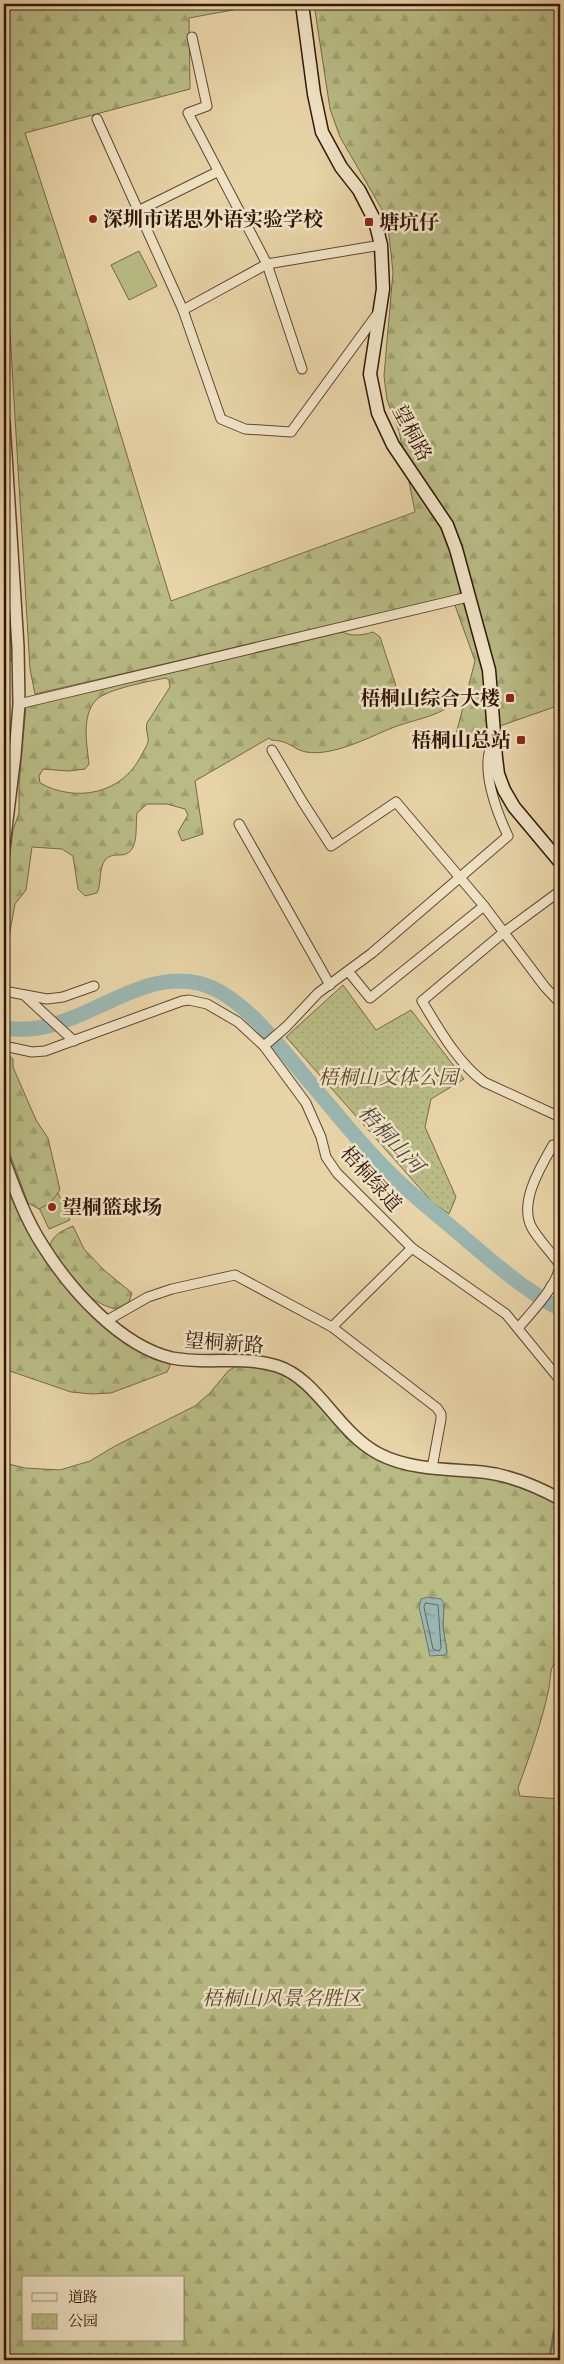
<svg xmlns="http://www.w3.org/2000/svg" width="564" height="2364" font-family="Alegreya,'Noto Serif SC',serif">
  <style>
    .green { fill: #b8bb84; stroke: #766846 }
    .forest { fill: url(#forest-firs); stroke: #766846; fill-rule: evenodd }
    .park { fill: url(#park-dots); stroke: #766846 }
    .water { fill: url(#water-ripples); stroke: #71766d }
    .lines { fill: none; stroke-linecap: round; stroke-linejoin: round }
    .shore { stroke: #67665c; stroke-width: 1 }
    .stream { stroke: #71766d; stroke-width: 2.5 }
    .river { stroke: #9ab6b1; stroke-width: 15 }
    .minor-casing { stroke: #61452f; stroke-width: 11 }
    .tertiary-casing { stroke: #61452f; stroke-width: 14 }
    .secondary-casing { stroke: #341607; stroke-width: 15 }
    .minor { stroke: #efe2c5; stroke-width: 9 }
    .tertiary { stroke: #efe2c5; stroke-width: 11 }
    .secondary { stroke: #efe2c5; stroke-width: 12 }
    .poi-dot { fill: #8f2418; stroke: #efe2c5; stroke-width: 2 }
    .labels { text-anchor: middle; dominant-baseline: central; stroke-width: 5; stroke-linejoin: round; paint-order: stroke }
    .poi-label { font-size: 20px; font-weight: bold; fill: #341607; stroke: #efe2c5; text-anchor: start }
    .street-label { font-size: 20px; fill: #341607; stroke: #efe2c5 }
    .park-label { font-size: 20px; font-style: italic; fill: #5c482c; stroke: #efe2c5 }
    .water-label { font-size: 21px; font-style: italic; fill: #53463a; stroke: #efe2c5 }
  </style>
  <defs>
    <pattern id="forest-firs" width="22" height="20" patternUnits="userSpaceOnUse" patternTransform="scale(1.25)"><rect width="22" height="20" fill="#b8bb84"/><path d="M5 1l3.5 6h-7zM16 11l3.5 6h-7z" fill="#9fa070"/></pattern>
    <pattern id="park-dots" width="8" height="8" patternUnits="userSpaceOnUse" patternTransform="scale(1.25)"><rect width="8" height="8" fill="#b8bb84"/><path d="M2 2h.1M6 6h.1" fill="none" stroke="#9fa070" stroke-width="1.8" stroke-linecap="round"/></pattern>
    <pattern id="water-ripples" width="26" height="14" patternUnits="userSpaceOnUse" patternTransform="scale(1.25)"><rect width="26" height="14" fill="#9ab6b1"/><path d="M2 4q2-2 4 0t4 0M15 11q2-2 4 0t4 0" fill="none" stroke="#7e938e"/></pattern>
  </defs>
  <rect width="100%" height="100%" fill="#e7d3a6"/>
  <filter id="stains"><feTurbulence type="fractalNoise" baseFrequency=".004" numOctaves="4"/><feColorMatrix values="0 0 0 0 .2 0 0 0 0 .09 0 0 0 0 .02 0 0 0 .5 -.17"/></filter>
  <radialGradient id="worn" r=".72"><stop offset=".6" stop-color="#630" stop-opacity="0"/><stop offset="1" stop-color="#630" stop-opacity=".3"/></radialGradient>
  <!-- green -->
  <g class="green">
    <polygon points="139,251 157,286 129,300 111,265"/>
    <polygon points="55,1186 70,1220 49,1229 33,1195"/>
  </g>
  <!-- forest -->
  <g class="forest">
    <polygon points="4,4 237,4 238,9 189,18 190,89 25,133 94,346 171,601 415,512 399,431 387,400 384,376 393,272 389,235 384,213 340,137 330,109 314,4 560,4 560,705 454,742 475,661 452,597 35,694 30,669 9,316 4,279"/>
    <polygon points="4,537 12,661 4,660"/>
    <path d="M337 629C348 637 361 636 373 632L380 637 399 695 422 690 428 698 435 699 454 690 459 692V698C445 715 417 719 397 726 373 735 334 757 306 752 292 749 291 741 271 740L269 738 195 781 203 834 182 841 178 832 188 815 185 809 167 804H147L137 813C135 828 140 855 120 855 115 855 110 855 106 859 98 868 102 883 97 893L85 896 78 889 73 856 62 849 32 847 26 890 15 904 4 964V906L13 830 19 813V785L26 705ZM166 678 169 680 170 687 147 723C145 730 149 736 148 742 147 746 143 752 141 756 122 794 76 803 40 783L39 776 43 769 69 771 85 769 89 764C87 745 81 716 96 700 107 689 150 681 166 678Z"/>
    <polygon points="4,1050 13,1059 13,1067 36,1120 48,1138 60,1190 50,1203 39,1209 28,1203 4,1138"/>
    <polygon points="4,1172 49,1264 108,1327 168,1361 170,1366 167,1372 111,1393 92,1394 71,1392 4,1369"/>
    <path d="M73 1226 84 1249 104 1270 132 1293 129 1302 116 1309C88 1304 61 1270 50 1245 54 1234 62 1231 73 1226Z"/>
    <path d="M243 1362 266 1363 302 1380 346 1438 365 1451 503 1478 560 1503V1657C549 1665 551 1676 549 1688 542 1722 530 1755 518 1788L520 1796 560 1799V2360H4V1463L25 1468 60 1470 90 1461 115 1446 195 1406 210 1393 228 1371ZM419 1603H444L443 1627 447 1652 445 1655H430ZM24 2278H184V2340H24Z"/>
  </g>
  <!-- park -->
  <polygon class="park" points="343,985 376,1030 411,1010 464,1079 431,1099 425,1127 456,1197 449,1214 432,1202 286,1037"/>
  <!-- water -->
  <polygon class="water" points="429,1597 441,1599 444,1603 443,1627 447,1652 445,1655 430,1656 419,1607 421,1599"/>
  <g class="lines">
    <!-- shore -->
    <polygon class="shore" points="426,1603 438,1605 441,1648 439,1651 433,1649 424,1607"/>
    <!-- stream -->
    <polyline class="stream" points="549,2360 560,2300"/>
    <!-- river -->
    <path class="river" d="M4 1028C76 1040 131 968 198 983 240 992 281 1048 307 1079 335 1111 361 1146 392 1175 412 1195 434 1212 455 1230 488 1258 521 1288 560 1309"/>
    <defs>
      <g id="minor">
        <polyline points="192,37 207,106 188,113 267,264 302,369"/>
        <polyline points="97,119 183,310 221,419 245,429 291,432 378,313"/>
        <polyline points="138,211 217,172"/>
        <polyline points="183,310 267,264 381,245"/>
        <polyline points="19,704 468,597"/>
        <polyline points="272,750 302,801 331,846 396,802 484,906 545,987 560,1003"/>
        <polyline points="239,824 330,985"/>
        <path d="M560 891 503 933 422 1001C439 1029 457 1062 484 1082L560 1117"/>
        <polyline points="348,971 370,998 484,906"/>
        <polyline points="4,991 47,999 63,997 94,986"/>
        <polyline points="24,995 74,1041"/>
        <polyline points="4,1046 32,1052 45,1051 182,1001 189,1000 207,1004 238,1022 264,1046 306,1103 321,1137 326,1157 337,1173 412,1248 506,1314 560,1380"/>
        <path d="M264 1046 287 1026 318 993 372 953 508 836C497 813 478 764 494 741"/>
        <polyline points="551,1286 560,1290"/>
        <polyline points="106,1321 148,1297 172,1289 235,1275 332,1327 437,1408 441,1414 441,1419 432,1468"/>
        <polyline points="332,1327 412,1248"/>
        <path d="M518 1328C531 1313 558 1285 560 1265 552 1253 538 1239 532 1228 518 1203 541 1166 553 1145L560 1144"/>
      </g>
      <g id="tertiary">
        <polyline points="4,423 18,647 19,704 15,755 4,845"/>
        <path d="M4 1160C15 1190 26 1220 43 1246 70 1289 120 1346 172 1358 207 1365 242 1355 277 1366 318 1379 338 1433 379 1454 410 1470 448 1469 482 1472 511 1475 536 1486 560 1499"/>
      </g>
      <polyline id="secondary" points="302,4 314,94 322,132 341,167 359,190 375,221 381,245 383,289 370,374 378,413 393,445 447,525 456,549 489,670 496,758 498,774 504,790 514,807 560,862"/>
    </defs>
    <!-- minor casing -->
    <use href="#minor" class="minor-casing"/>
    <!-- tertiary casing -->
    <use href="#tertiary" class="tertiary-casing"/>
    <!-- secondary casing -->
    <use href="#secondary" class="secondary-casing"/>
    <!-- minor -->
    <use href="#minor" class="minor"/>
    <!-- tertiary -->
    <use href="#tertiary" class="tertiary"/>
    <!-- secondary -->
    <use href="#secondary" class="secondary"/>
  </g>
  <!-- markers -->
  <g class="poi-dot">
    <circle cx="93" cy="219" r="5"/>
    <rect x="364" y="217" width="10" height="10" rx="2.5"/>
    <rect x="505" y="693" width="10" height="10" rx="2.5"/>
    <rect x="516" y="735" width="10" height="10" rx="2.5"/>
    <circle cx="52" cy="1207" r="5"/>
  </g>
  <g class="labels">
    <!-- poi labels -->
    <g class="poi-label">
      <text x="103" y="219">深圳市诺思外语实验学校</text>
      <text x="379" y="222">塘坑仔</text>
      <text x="500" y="698" text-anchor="end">梧桐山综合大楼</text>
      <text x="511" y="740" text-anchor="end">梧桐山总站</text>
      <text x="62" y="1207">望桐篮球场</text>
    </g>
    <!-- street labels -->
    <g class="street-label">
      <text transform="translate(412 433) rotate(62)">望桐路</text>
      <text transform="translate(371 1179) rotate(48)">梧桐绿道</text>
      <text transform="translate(224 1343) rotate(4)">望桐新路</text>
    </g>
    <!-- park labels -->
    <g class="park-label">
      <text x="388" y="1077">梧桐山文体公园</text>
      <text x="282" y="1998">梧桐山风景名胜区</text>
    </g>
    <!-- water labels -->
    <g class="water-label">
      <text transform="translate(391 1139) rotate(47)">梧桐山河</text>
    </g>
  </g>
  <!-- margin -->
  <rect width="564" height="2364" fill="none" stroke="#e7d3a6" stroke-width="20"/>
  <rect x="5" y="5" width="554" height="2354" fill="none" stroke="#341607" stroke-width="2.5"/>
  <rect x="10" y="10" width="544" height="2344" fill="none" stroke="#341607"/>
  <!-- legend -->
  <rect x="22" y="2276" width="162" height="65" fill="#efe2c5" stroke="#a49079"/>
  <rect x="32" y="2293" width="25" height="8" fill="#efe2c5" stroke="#a49079"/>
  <text x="68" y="2302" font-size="15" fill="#341607">道路</text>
  <rect x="32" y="2314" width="25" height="15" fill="url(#park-dots)" stroke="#a49079"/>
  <text x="68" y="2326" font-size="15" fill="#341607">公园</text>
  <rect width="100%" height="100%" filter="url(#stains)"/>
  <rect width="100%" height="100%" fill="url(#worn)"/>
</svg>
